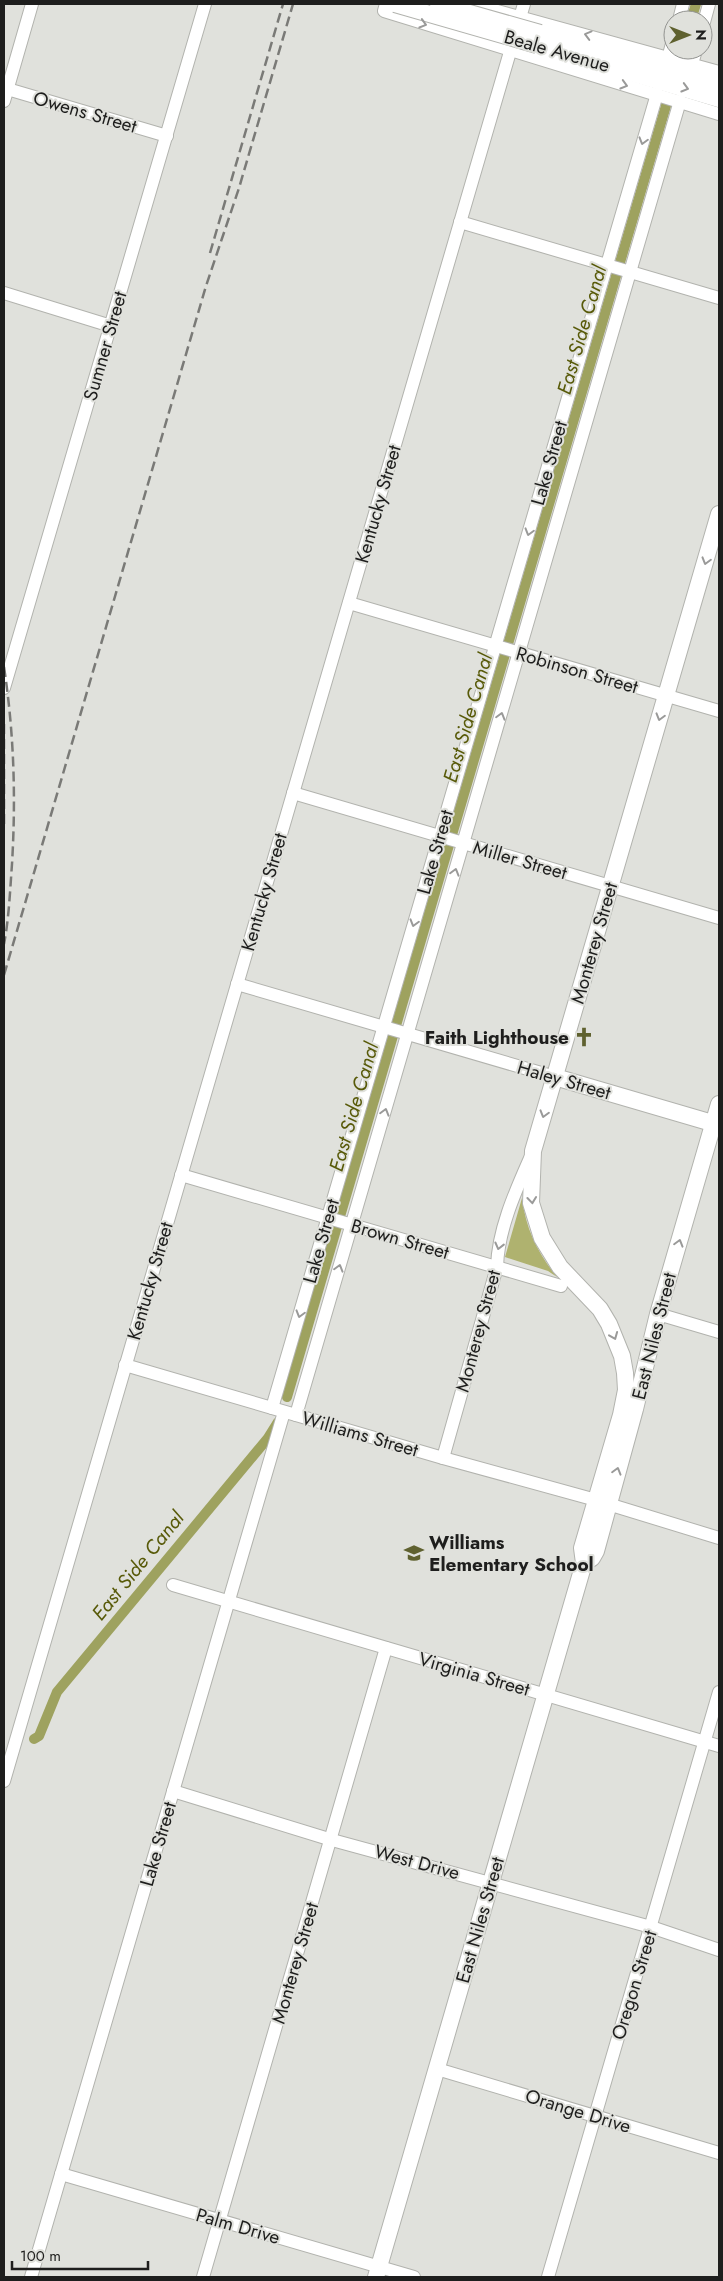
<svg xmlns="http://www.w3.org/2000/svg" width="723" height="2281" font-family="Jost,sans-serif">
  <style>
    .forest { fill: #afb26f }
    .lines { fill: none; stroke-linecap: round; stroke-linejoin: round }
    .canal { stroke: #9ea25f; stroke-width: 10 }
    .minor-casing { stroke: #b2b3ae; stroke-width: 14 }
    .major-casing { stroke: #b2b3ae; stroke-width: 18 }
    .minor { stroke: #fff; stroke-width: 12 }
    .major { stroke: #fff; stroke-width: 16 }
    .rail { stroke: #7a7a77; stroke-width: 2.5; stroke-dasharray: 10 5; stroke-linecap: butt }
    .major-bridge-casing { stroke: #b2b3ae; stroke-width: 18; stroke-linecap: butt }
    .major-bridge { stroke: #fff; stroke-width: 16 }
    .oneway { stroke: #9a9a99 }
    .labels { text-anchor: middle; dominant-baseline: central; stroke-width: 4; stroke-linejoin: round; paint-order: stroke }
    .street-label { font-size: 19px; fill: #1e1e1d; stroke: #e0e1dc }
    .poi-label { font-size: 19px; font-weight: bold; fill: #1e1e1d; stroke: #e0e1dc; text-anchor: end }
    .water-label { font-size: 20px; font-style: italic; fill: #585a09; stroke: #e0e1dc }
  </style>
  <rect width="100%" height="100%" fill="#e0e1dc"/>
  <!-- forest -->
  <path class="forest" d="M522 1198C526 1230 538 1253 557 1277L548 1271 505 1257Z"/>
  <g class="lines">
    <!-- canal -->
    <g class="canal">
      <polyline points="691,20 696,4"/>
      <polyline points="677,68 682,50"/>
      <polyline points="287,1397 670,92"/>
      <polyline points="34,1739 39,1736 57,1692 268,1438 278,1422"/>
    </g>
    <defs>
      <g id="minor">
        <polyline points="386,4 384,11 719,114"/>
        <polyline points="472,4 719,72"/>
        <polyline points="679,20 683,4"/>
        <polyline points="703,26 709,4"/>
        <polyline points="668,58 673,40"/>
        <polyline points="692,64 696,50"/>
        <polyline points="4,88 167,136"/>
        <polyline points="4,101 32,4"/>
        <polyline points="460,222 719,298"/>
        <polyline points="4,293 111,326"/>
        <polyline points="349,603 719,711"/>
        <polyline points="4,688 205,4"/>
        <polyline points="293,793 719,918"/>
        <polyline points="237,984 555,1077"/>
        <polyline points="181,1175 561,1286"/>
        <polyline points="658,1314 719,1332"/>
        <polyline points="125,1365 443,1458 596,1500"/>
        <polyline points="272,1408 657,94"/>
        <polyline points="296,1415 680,101"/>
        <path d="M443 1458 497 1267C498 1229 516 1190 531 1156"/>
        <polyline points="608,1504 719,1538"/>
        <polyline points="173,1585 719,1746"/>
        <polyline points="4,1781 524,4"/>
        <polyline points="173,1791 332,1840 651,1927 719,1950"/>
        <polyline points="437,2069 719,2153"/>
        <polyline points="61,2174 414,2277"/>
        <polyline points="31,2277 284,1412"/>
        <polyline points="203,2277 386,1648"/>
        <polyline points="548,2277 719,1692"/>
      </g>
      <g id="major">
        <polyline points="540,33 719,85"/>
        <polyline points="537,45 719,99"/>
        <polyline points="555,1077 719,1125"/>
        <polyline points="584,1563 592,1558 596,1551 635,1409 658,1314 719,1104"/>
        <polyline points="376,2277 584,1563 582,1548 621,1415 626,1390 625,1373 622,1356 609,1324 600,1309 560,1267 542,1238 531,1203 533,1151 719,514"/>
      </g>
    </defs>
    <!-- minor casing -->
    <use href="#minor" class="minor-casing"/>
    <!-- major casing -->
    <use href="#major" class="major-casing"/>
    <!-- minor -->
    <use href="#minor" class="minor"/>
    <!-- major -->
    <use href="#major" class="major"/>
    <!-- rail -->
    <g class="rail">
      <polyline points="210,253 283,4"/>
      <path d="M4 667C14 733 16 797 12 864 10 891 9 918 4 944"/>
      <polyline points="4,724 4,824"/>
      <polyline points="4,975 206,286 239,188 293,4"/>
    </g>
    <defs>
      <g id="major-bridge">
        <polyline points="395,4 537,45"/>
        <polyline points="438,4 540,33"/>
      </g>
    </defs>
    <!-- major-bridge casing -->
    <use href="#major-bridge" class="major-bridge-casing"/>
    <!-- major-bridge -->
    <use href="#major-bridge" class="major-bridge"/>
  </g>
  <!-- one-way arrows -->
  <defs><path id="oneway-chevron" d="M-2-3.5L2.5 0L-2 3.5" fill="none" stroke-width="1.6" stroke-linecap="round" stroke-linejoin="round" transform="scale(1.25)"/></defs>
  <g class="oneway">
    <use href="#oneway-chevron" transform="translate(423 24) rotate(17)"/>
    <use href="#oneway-chevron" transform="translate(588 35) rotate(-165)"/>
    <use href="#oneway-chevron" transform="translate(624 85) rotate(16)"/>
    <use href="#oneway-chevron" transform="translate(685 88) rotate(16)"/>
    <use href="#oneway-chevron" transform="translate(643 141) rotate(106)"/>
    <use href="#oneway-chevron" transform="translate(529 532) rotate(106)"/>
    <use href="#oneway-chevron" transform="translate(706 561) rotate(106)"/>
    <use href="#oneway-chevron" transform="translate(501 716) rotate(-74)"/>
    <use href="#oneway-chevron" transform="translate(660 717) rotate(106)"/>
    <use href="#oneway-chevron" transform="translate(455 872) rotate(-74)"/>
    <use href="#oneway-chevron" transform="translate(414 923) rotate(106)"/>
    <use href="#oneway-chevron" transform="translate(385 1112) rotate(-74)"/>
    <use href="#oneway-chevron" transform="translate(544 1114) rotate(106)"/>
    <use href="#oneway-chevron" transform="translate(532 1200) rotate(84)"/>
    <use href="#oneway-chevron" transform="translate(679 1243) rotate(-74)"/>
    <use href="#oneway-chevron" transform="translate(499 1246) rotate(104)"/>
    <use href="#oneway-chevron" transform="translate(339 1268) rotate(-74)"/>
    <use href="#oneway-chevron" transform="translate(300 1314) rotate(106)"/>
    <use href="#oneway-chevron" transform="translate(614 1336) rotate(68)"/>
    <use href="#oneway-chevron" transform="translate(617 1471) rotate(-74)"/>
  </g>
  <!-- icons -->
  <defs>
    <symbol id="church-bare" viewBox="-9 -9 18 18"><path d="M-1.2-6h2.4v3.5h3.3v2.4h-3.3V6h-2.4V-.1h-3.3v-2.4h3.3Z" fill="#5f612f" stroke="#e0e1dc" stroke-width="2.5" paint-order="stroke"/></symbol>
    <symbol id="school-bare" viewBox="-9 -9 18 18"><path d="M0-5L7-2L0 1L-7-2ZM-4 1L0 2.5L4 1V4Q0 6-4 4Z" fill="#5f612f" stroke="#e0e1dc" stroke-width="2.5" paint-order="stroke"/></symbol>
  </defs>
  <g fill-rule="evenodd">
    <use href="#church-bare" x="570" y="1023" width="28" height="28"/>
    <use href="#school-bare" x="400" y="1539" width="28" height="28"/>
  </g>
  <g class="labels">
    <!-- street labels -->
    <g class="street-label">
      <text transform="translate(557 51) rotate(16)">Beale Avenue</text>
      <text transform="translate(85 112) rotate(16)">Owens Street</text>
      <text transform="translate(105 346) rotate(-74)">Sumner Street</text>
      <text transform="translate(549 463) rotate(-74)">Lake Street</text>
      <text transform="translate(378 504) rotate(-74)">Kentucky Street</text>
      <text transform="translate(577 670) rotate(16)">Robinson Street</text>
      <text transform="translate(435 852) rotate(-74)">Lake Street</text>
      <text transform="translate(520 860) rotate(16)">Miller Street</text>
      <text transform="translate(264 892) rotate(-74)">Kentucky Street</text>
      <text transform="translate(594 943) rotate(-74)">Monterey Street</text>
      <text transform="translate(564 1080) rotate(16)">Haley Street</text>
      <text transform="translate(400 1239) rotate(16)">Brown Street</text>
      <text transform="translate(321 1241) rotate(-74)">Lake Street</text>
      <text transform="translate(150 1281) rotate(-74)">Kentucky Street</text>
      <text transform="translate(478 1331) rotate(-75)">Monterey Street</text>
      <text transform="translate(654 1336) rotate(-76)">East Niles Street</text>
      <text transform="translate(360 1434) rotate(16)">Williams Street</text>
      <text transform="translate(474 1674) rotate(16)">Virginia Street</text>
      <text transform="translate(158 1844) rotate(-74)">Lake Street</text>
      <text transform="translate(417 1862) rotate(15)">West Drive</text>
      <text transform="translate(480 1920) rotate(-74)">East Niles Street</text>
      <text transform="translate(295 1963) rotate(-74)">Monterey Street</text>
      <text transform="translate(634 1985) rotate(-73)">Oregon Street</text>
      <text transform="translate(578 2111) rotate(17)">Orange Drive</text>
      <text transform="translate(238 2226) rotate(16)">Palm Drive</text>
    </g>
    <!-- poi labels -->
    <g class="poi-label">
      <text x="569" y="1037">Faith Lighthouse</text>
      <text x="429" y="1542" text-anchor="start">Williams<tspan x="429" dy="22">Elementary School</tspan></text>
    </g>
    <!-- water labels -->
    <g class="water-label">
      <text transform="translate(582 330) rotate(-74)">East Side Canal</text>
      <text transform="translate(468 718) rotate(-74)">East Side Canal</text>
      <text transform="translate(354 1107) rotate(-74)">East Side Canal</text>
      <text transform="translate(138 1566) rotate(-51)">East Side Canal</text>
    </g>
  </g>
  <!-- border -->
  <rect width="723" height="2281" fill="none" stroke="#1e1e1d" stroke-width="10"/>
  <!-- north arrow -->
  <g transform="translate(688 35) rotate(90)"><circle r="24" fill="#e0e1dc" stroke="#929390"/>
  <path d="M0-4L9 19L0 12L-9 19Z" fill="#5f612f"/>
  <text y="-8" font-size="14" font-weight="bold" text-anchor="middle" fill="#1e1e1d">N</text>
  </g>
  <!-- scale -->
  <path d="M12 2261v8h136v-8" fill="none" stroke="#1e1e1d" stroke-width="2.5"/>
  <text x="20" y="2261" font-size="15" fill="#1e1e1d" stroke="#e0e1dc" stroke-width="4" paint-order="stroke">100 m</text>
</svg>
